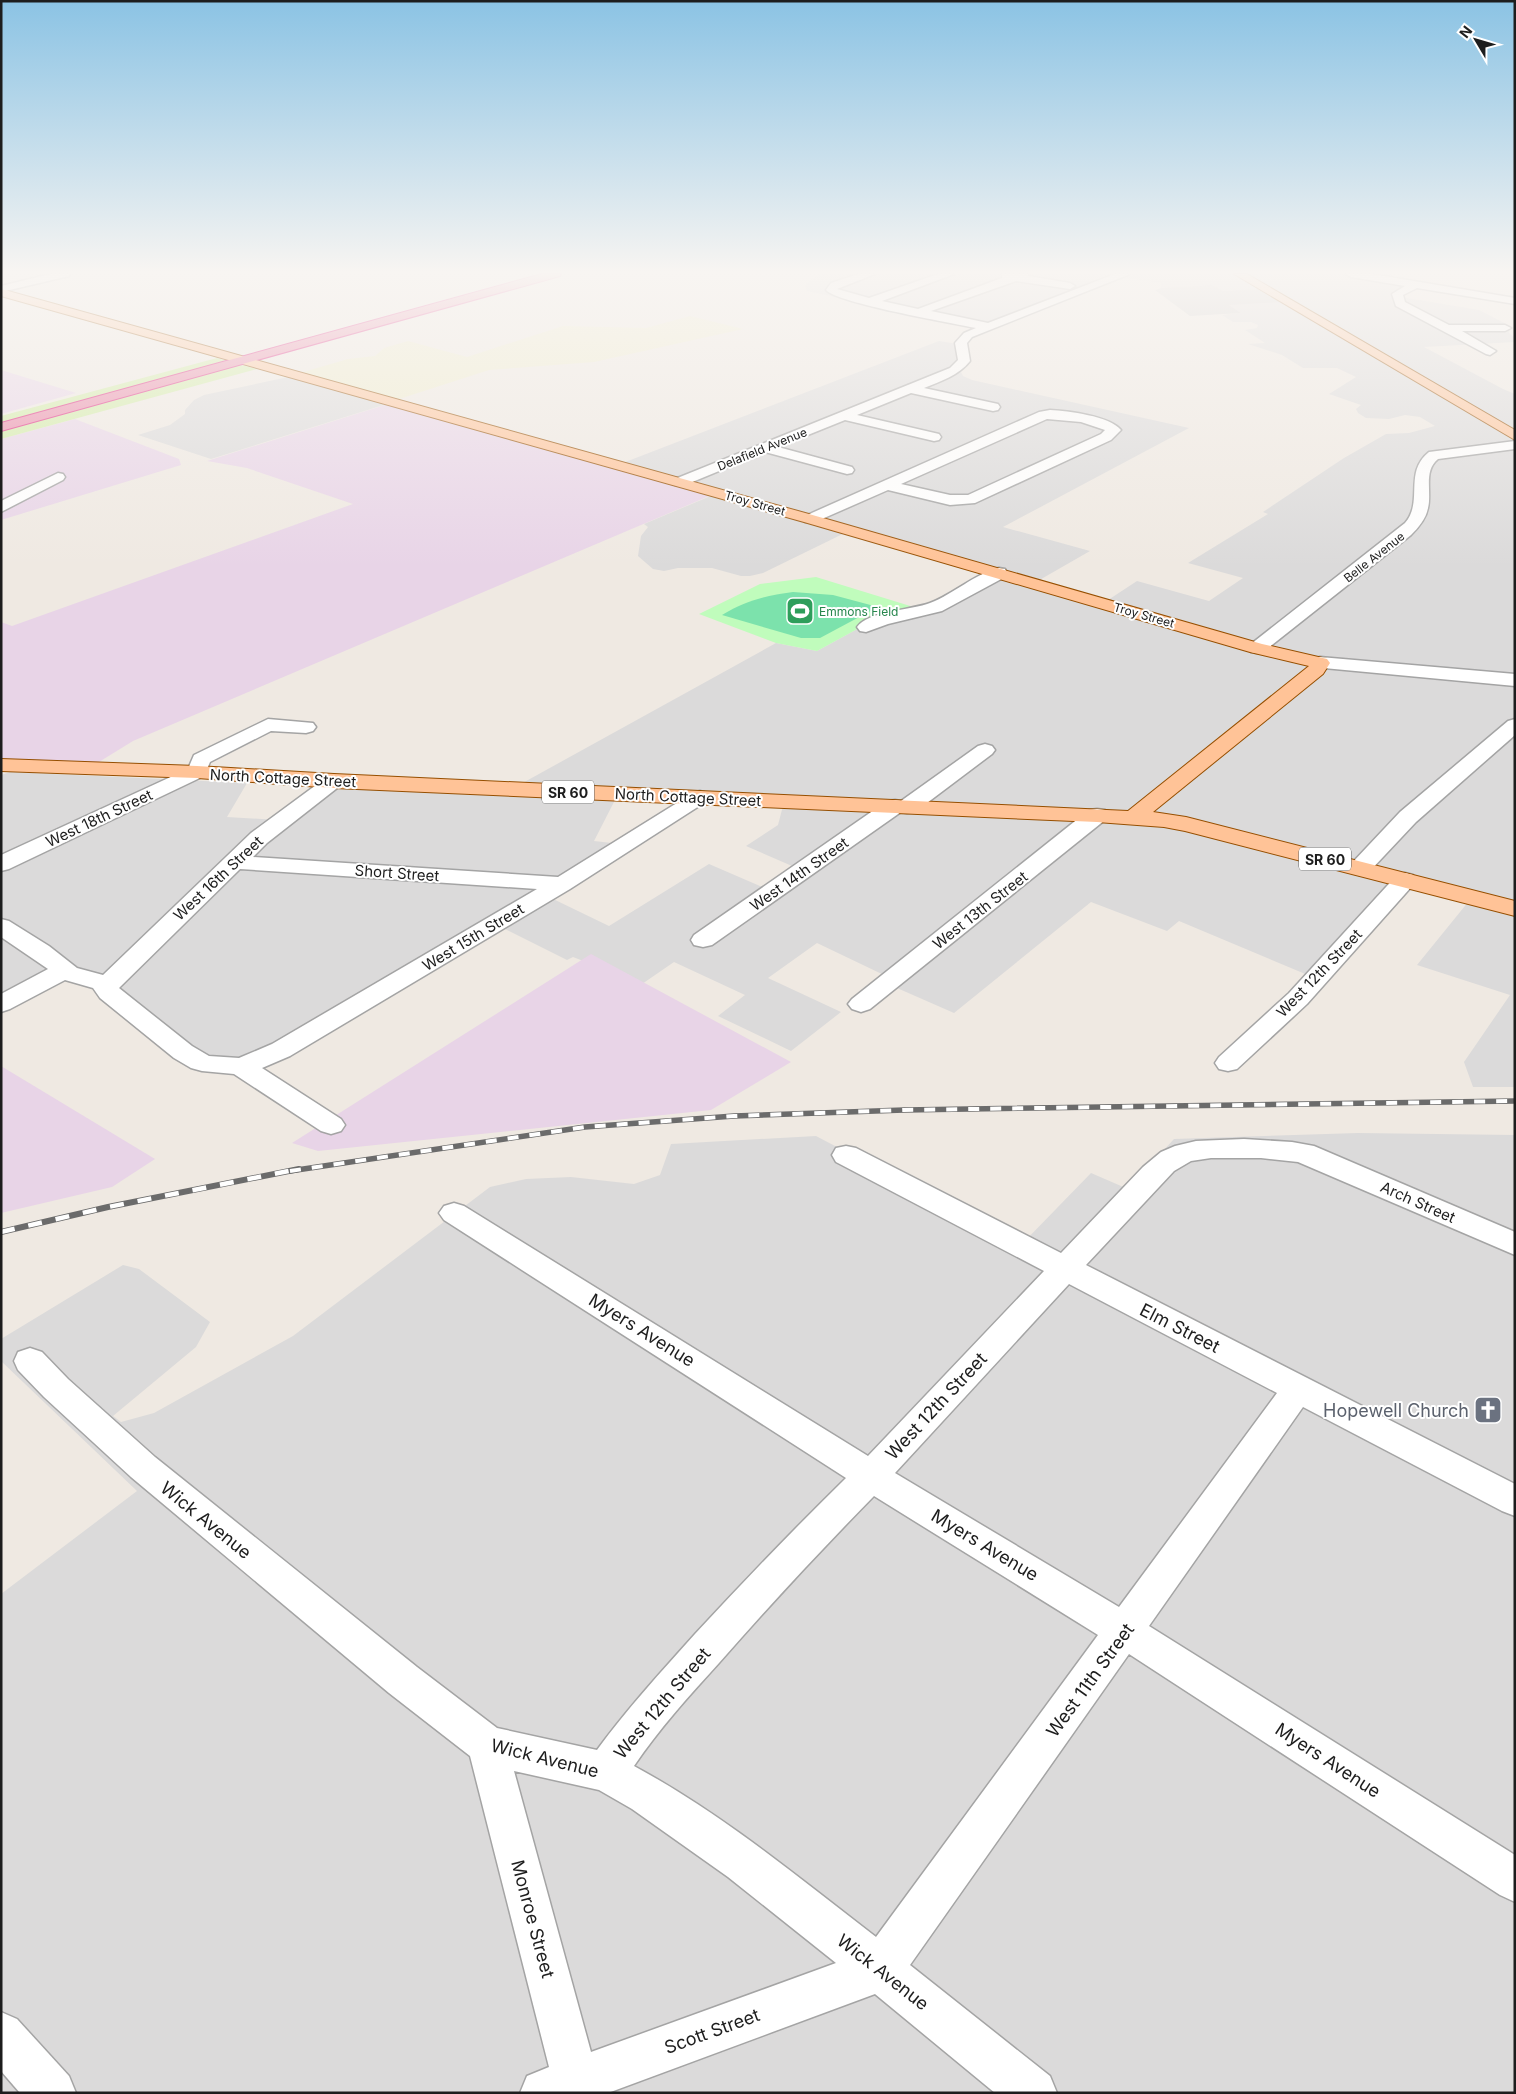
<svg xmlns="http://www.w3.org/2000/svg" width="1516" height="2094" font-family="Inter,sans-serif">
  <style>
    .residential { fill: #dbdada }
    .industrial { fill: #e8d4e7 }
    .religious { fill: #cbcbcb }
    .farmland { fill: #efeccc }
    .grass { fill: #d2eca5 }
    .park { fill: #c0fcbc }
    .pitch { fill: #7ce2ac }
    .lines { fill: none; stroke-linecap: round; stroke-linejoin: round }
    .minor-casing { stroke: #a4a4a4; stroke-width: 3 }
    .major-casing { stroke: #964f00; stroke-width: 2 }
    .highway-casing { stroke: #e01c7c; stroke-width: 2 }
    .minor { fill: #fff; fill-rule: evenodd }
    .major { fill: #ffc397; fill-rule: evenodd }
    .highway { fill: #ea86a7; fill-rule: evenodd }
    .rail-far1-casing { stroke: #6b6b6b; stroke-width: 5.5 }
    .rail-casing { stroke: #6b6b6b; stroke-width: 6 }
    .rail-far1 { stroke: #fff; stroke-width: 4; stroke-dasharray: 11; stroke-linecap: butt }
    .rail { stroke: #fff; stroke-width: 4.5; stroke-dasharray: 14; stroke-linecap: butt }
    .labels { text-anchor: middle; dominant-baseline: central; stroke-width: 4; stroke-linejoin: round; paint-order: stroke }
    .far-street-label { font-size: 12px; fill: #1d1d1d; stroke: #fff }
    .far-leisure-label { font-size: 12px; fill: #27864d; stroke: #fff; text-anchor: start }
    .shield { fill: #fff; stroke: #616161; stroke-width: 1 }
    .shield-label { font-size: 14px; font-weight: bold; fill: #1d1d1d }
    .street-label { font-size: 15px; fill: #1d1d1d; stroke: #fff }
    .near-street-label { font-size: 18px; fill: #1d1d1d; stroke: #fff }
    .near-worship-label { font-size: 18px; fill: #5b616d; stroke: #fff; text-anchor: end }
  </style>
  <rect width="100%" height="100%" fill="#efe9e2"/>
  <!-- residential -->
  <g class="residential">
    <polygon points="819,274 1122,274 983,328 807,291 805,285"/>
    <polygon points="1129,274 1344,274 1418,286 1403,293 1401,297 1479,310 1510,326 1509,333 1515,338 1515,342 1424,347 1503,389 1515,394 1515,677 1303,656 1105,602 1137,581 1209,601 1243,578 1188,563 1268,514 1263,512 1344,458 1386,434 1409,433 1435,426 1420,417 1405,415 1389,419 1366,418 1358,413 1356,409 1361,405 1329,394 1356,377 1337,368 1303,368 1282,355 1248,344 1265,343 1245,330 1257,328 1258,325 1251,322 1233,322 1222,315 1241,313 1229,305 1261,289 1222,291 1212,285 1161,288 1161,283 1123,277"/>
    <polygon points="939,341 964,345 966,364 961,372 963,376 972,380 1189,428 1003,527 1090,551 1036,582 853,529 763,573 750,576 741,576 712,568 678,568 664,571 653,569 638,556 641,536 648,527 644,524 713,495 615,466"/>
    <polygon points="293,376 390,403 211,459 138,435 170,425 185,414 185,410 194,400 204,395"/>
    <polygon points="992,573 1275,657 1515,683 1515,1087 1473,1087 1464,1062 1510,995 1417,965 1473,896 1402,877 1310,976 1179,921 1167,931 1091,902 954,1013 881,981 886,976 817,943 768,978 841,1012 791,1051 718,1016 745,995 674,962 642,984 573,957 567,960 499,926 549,897 609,926 709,864 769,890 799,869 746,846 778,825 785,798 519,785 776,643 817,651 883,615 920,609"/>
    <polygon points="10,772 247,783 227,817 277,820 319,787 615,800 594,841 621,844 252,1060 206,1059 116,993 51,973 1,999 1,775"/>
    <polygon points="1358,1133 1515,1135 1515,2093 1,2093 1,1594 137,1491 1,1361 1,1339 123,1265 139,1269 210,1322 196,1347 113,1416 121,1422 154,1413 293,1336 490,1187 526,1179 571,1177 634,1184 660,1175 671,1144 816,1136 1022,1244 1091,1173 1128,1189 1174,1139"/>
  </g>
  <!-- industrial -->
  <g class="industrial">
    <polygon points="1,370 76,393 1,414"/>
    <polygon points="391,403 714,494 133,741 94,765 1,761 1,622 12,626 353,504 247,468 207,461"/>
    <polygon points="75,419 179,459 181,465 1,520 1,439"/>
    <polygon points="591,954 791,1062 711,1110 318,1151 292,1143"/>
    <polygon points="1,1066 155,1159 112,1187 1,1213"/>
  </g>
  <!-- religious -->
  <polygon class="religious" points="1212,285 1223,291 1261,289 1283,302 1229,305 1241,313 1190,316 1155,290 1161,288"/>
  <!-- farmland -->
  <polygon class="farmland" points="690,316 743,329 594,362 489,370 396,400 300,373 348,359 375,356 384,348 408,341 467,357 563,326 646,328"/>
  <!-- grass -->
  <g class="grass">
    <polygon points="217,358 229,362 1,424 1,416"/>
    <polygon points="237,364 257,369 1,439 1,430"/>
  </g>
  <!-- park -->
  <polygon class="park" points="816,577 920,609 883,615 817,651 776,643 699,614 760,584"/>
  <!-- pitch -->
  <path class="pitch" d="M793 592 833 595 878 607 820 638H801L722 615C747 600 765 596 793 592Z"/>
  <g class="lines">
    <defs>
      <g id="minor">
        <polygon points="50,274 70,274 69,276 1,292 1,286"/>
        <path d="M858 274H875L837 289 869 298 938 274H954L882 301 918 309 1002 278V274H1029L1028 276 1070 283 1075 286 1070 289 1016 281 931 311 988 323 1115 274H1130L972 337 967 343 970 361C958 376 941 381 924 388L998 404 1000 407 998 410 993 411 911 393 857 415 939 434 941 437 939 440 934 441 845 420 778 447 852 467 854 470 852 473 847 474 765 452 685 485H675L673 482 675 479 950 368 958 360 955 343 964 333 976 328C952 323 837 303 826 290L831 283Z"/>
        <polygon points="1346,274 1372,274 1515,298 1515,304 1417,288 1403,295 1405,302 1449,325 1505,325 1511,328 1505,331 1462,331 1496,351 1490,355 1486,354 1396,306 1392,294 1405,286 1351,277"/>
        <path d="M1050 410C1068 411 1110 416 1121 430L1111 440 975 503 950 505 888 490 815 522H805L802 519 805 516 1039 412ZM1047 419 1081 422 1105 430 1101 434 968 495H950L901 484Z"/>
        <path d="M1515 441V449L1438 459C1423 471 1432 492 1428 508 1426 519 1418 528 1411 535L1263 652 1257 653 1251 652 1248 648 1251 644 1405 523C1424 501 1403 473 1429 452Z"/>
        <polygon points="58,473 63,474 65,477 63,480 1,512 1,501"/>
        <path d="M999 568 1005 569 1007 573 1005 577 942 611 888 624 866 632 860 631 857 627C868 611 912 610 930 603 954 594 974 574 999 568Z"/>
        <polygon points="1320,657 1515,674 1515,686 1313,667 1311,663 1313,659"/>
        <polygon points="268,719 313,723 316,727 313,731 306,733 271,731 210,762 204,776 9,869 1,871 1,855 188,769 194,755"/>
        <polygon points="1515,719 1515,735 1416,822 1368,873 1360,875 1352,873 1349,868 1352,863 1400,812 1508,721"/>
        <polygon points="985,744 992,746 995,750 992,754 915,812 907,813 901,812 712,945 703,947 694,945 691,940 694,935 887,801 895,800 901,801 978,746"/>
        <path d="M334 775 341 777 344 781 341 785 267 843 253 857 558 877 693 793 700 791 707 793 711 797 707 801 570 889 290 1056 262 1068 341 1119 345 1125 341 1131 331 1134 321 1131 234 1074 202 1071 191 1068 174 1058 100 998 93 988 65 980 10 1009 1 1012V994L48 969 1 937V919L9 921 49 946 77 968 103 975 251 833 327 777ZM240 869 537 889 272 1044 239 1058 209 1056 192 1046 119 988Z"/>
        <polygon points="1097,809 1105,810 1108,815 1105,820 870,1009 861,1012 852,1009 848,1004 852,999 1089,810"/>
        <polygon points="1405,873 1413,875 1416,880 1413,885 1307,1004 1237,1069 1228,1071 1219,1069 1215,1063 1219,1057 1289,993 1397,875"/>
        <path d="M1244 1139 1292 1142 1314 1146 1515 1232V1255L1298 1162 1261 1158H1211L1191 1161 1174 1171 1086 1265 1515 1484V1516L1502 1511 1303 1407 1149 1626 1515 1855V1902L1500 1895 1129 1654 910 1965 1050 2076 1057 2093H995L875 1994 608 2093H520L527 2076 549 2067 470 1756 389 1693 131 1477 44 1397 18 1370 14 1361 18 1352 30 1348 42 1352 68 1379 155 1457 417 1667 497 1728 597 1750C627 1709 661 1672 695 1634 744 1581 794 1529 846 1478L444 1220 439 1213 444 1206 454 1203 464 1206 868 1456 1044 1271 836 1162 832 1155 836 1148 846 1146 856 1148 1061 1253 1143 1167 1161 1152 1175 1146 1196 1141ZM1069 1284 1277 1393 1119 1607 895 1473ZM874 1496 1098 1635 876 1937C798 1877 721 1813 634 1766 659 1729 689 1696 719 1663 769 1606 821 1550 874 1496ZM514 1771 599 1790 632 1809 728 1877 836 1963 591 2052Z"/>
        <polygon points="1,2012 17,2019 69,2076 76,2093 20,2093 1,2071"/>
      </g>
      <g id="major">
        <polygon points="1234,274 1247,274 1515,430 1515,440"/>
        <polygon points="1,289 816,516 1262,644 1327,659 1330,663 1323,674 1153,812 1186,817 1515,901 1515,916 1185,831 1164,827 1097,822 334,788 197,778 1,771 1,759 197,766 334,774 1128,811 1309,666 1250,652 804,522 1,296"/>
      </g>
      <polygon id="highway" points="542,274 561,274 560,276 1,431 1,423"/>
    </defs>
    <!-- minor casing -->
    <use href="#minor" class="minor-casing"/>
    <!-- major casing -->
    <use href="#major" class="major-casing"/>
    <!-- highway casing -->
    <use href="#highway" class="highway-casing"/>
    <!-- minor -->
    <use href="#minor" class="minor"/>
    <!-- major -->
    <use href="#major" class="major"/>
    <!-- highway -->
    <use href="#highway" class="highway"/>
    <defs>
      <polyline id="rail-far1" points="290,1171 585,1127 734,1116 904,1110 1515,1101"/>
      <polyline id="rail" points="1,1232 108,1207 299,1169"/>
    </defs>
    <!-- rail-far1 casing -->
    <use href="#rail-far1" class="rail-far1-casing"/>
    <!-- rail casing -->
    <use href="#rail" class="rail-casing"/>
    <!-- rail-far1 -->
    <use href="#rail-far1" class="rail-far1"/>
    <!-- rail -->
    <use href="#rail" class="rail"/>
  </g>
  <!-- sky -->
  <linearGradient id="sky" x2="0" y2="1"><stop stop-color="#8bc3e4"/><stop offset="0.48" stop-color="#f8f5f2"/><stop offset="1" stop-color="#f8f5f2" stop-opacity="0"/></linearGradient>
  <rect width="1516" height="567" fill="url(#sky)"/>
  <!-- icons -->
  <defs>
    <symbol id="stadium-square" viewBox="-11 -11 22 22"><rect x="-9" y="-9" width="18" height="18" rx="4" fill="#2e9e5b" stroke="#fff"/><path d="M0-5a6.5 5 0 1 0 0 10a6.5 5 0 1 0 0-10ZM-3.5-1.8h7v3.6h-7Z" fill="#fff"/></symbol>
    <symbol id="church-square" viewBox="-11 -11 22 22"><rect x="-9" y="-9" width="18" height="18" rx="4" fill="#6b7280" stroke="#fff"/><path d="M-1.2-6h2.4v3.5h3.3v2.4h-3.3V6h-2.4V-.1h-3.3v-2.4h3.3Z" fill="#fff"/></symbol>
  </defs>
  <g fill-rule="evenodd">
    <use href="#stadium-square" x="784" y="595" width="32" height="32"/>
    <use href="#church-square" x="1472" y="1394" width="32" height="32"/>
  </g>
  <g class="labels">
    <!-- far-street labels -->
    <g class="far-street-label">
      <text transform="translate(762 449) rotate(-22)">Delafield Avenue</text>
      <text transform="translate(755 503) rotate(16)">Troy Street</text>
      <text transform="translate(1374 557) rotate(-38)">Belle Avenue</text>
      <text transform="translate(1144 615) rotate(16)">Troy Street</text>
    </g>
    <!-- far-leisure labels -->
    <g class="far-leisure-label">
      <text x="819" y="611">Emmons Field</text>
    </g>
    <!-- shield labels -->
    <g class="shield">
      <rect x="542" y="780.5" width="52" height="23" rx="4"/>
      <rect x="1299" y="847.5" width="52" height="23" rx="4"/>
    </g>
    <g class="shield-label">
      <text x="568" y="792">SR 60</text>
      <text x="1325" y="859">SR 60</text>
    </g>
    <!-- street labels -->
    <g class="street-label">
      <text transform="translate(283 778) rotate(3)">North Cottage Street</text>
      <text transform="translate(688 797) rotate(3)">North Cottage Street</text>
      <text transform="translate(99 818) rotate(-25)">West 18th Street</text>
      <text transform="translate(397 873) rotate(4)">Short Street</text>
      <text transform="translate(799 874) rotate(-35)">West 14th Street</text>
      <text transform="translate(218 878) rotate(-43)">West 16th Street</text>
      <text transform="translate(980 910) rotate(-38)">West 13th Street</text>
      <text transform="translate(473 937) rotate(-31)">West 15th Street</text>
      <text transform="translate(1319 973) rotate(-46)">West 12th Street</text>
      <text transform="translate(1418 1202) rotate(24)">Arch Street</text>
    </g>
    <!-- near-street labels -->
    <g class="near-street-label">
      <text transform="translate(1180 1328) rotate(27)">Elm Street</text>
      <text transform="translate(642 1330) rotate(32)">Myers Avenue</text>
      <text transform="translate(936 1406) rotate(-47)">West 12th Street</text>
      <text transform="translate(206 1520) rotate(39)">Wick Avenue</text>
      <text transform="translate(985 1545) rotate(31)">Myers Avenue</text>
      <text transform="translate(1090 1680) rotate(-54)">West 11th Street</text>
      <text transform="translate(662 1703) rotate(-50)">West 12th Street</text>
      <text transform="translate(545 1758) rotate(14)">Wick Avenue</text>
      <text transform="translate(1328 1760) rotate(33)">Myers Avenue</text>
      <text transform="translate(533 1919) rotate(75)">Monroe Street</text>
      <text transform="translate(883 1972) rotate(38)">Wick Avenue</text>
      <text transform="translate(712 2031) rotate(-20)">Scott Street</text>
    </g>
    <!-- near-worship labels -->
    <g class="near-worship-label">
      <text x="1469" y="1410">Hopewell Church</text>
    </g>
  </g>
  <!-- border -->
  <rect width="1516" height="2094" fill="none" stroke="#1d1d1d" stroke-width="5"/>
  <!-- north arrow -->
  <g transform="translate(1476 40) rotate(308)" stroke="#ffffff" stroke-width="4" paint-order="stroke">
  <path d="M0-4L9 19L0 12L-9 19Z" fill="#1d1d1d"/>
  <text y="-8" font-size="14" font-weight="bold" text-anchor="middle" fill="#1d1d1d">N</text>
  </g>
</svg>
